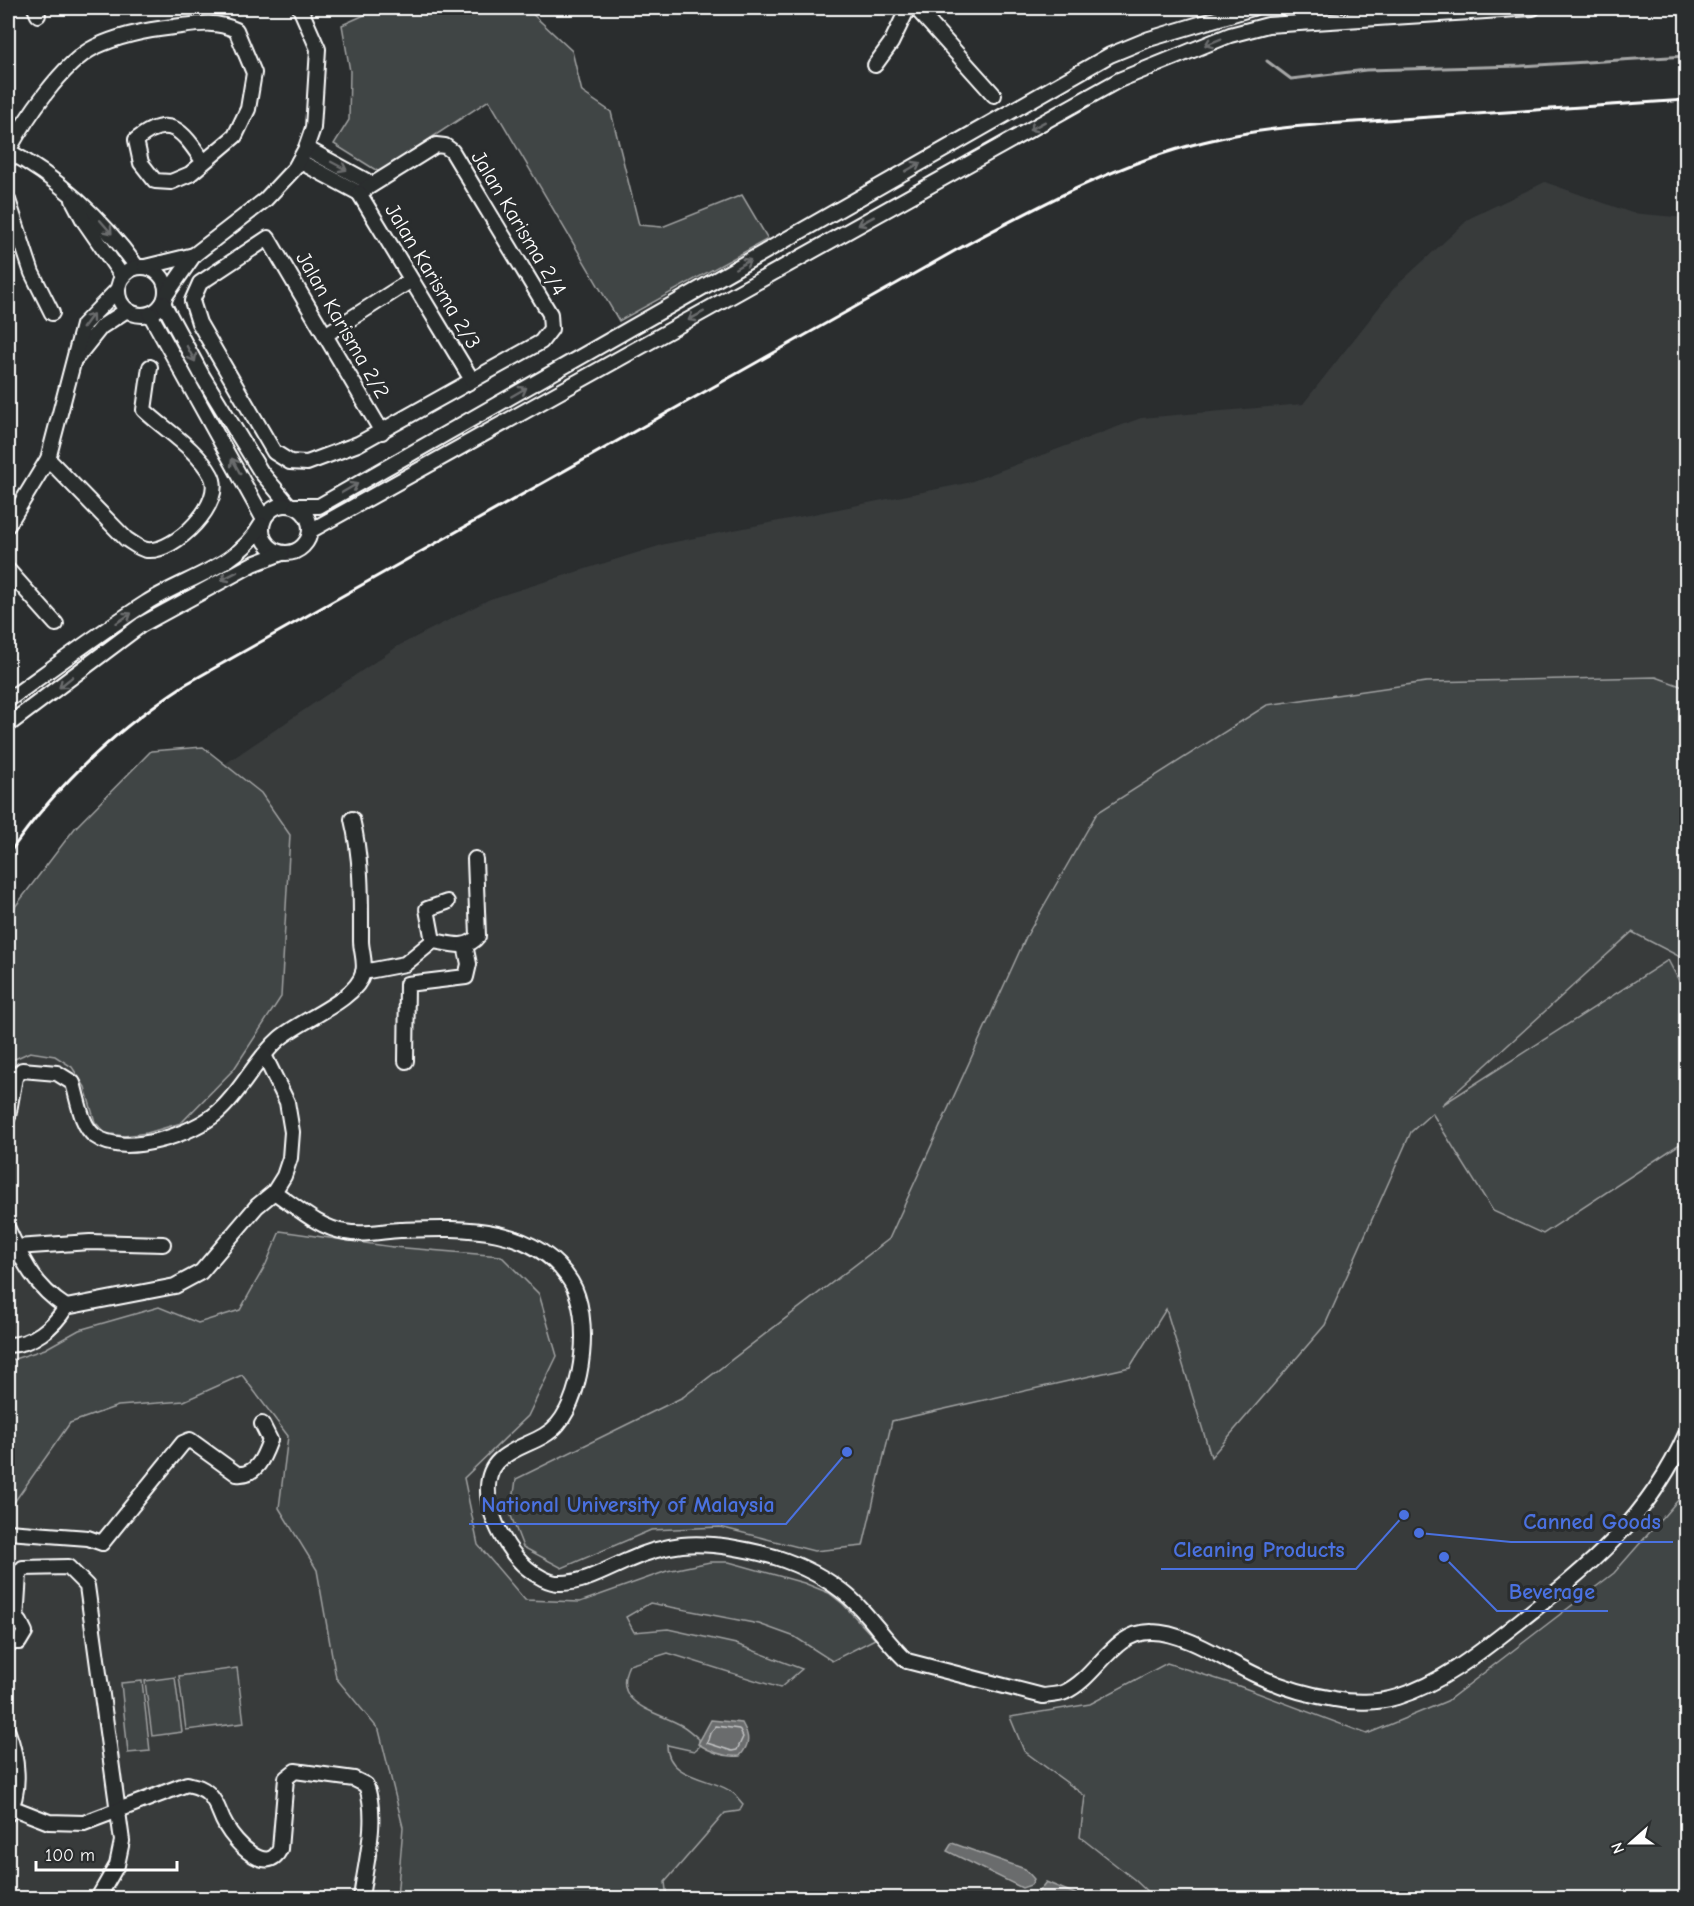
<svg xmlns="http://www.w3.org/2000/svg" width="1694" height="1906" font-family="'Comic Neue',sans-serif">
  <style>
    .built { fill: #373a3b }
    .green { fill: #414445; stroke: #a0a2a2; stroke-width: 1.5 }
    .water { fill: #6a6c6d; stroke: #a6a7a7; stroke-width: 1.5 }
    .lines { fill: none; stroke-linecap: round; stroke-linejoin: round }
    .shore { stroke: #c3c4c5; stroke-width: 1.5 }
    .stream { stroke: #a6a7a7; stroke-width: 3 }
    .minor-casing { stroke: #fff; stroke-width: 18 }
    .minor { stroke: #2a2d2e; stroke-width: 14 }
    .rail { stroke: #fff; stroke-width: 3 }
    .oneway { stroke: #6a6c6d }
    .labels { text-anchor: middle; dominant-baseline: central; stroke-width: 6; stroke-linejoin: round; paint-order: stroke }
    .street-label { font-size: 21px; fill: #fff; stroke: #2a2d2e }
    .leader { fill: none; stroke: #4a71e0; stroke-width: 2 }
    .callout-dot { fill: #4a71e0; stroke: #2a2d2e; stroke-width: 2 }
    .callout-label { font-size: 22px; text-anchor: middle; font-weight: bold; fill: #4a71e0; stroke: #2a2d2e; stroke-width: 6; stroke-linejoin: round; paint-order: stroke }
  </style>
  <rect width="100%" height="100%" fill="#2a2d2e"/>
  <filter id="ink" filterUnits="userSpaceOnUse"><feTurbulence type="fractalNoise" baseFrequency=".0167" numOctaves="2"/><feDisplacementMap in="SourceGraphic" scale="12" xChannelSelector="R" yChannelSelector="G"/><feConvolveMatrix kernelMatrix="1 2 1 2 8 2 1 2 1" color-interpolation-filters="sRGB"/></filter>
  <g filter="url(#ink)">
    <!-- built -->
    <polygon class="built" points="1545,182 1632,213 1686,218 1686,1898 8,1898 8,1006 200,781 398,646 490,599 665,544 967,483 1141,418 1303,404 1395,287 1470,218"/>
    <!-- green -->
    <g class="green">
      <polygon points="380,8 526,8 572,51 582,92 611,112 639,225 662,227 742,195 768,239 619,321 489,100 379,172 334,144 349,120 350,71 342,25"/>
      <polygon points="1656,677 1686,688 1686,960 1632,932 1442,1105 1668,960 1686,994 1686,1140 1543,1234 1493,1211 1432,1113 1411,1132 1325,1325 1211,1457 1166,1309 1130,1367 892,1421 863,1546 814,1551 720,1527 651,1530 562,1568 523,1547 511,1516 516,1479 683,1397 889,1239 1026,937 1097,813 1267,705 1426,682"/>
      <polygon points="203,747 261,793 290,835 281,997 234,1069 181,1123 147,1133 124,1136 105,1133 95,1122 85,1087 72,1067 55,1056 30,1052 8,1062 8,916 75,828 151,751"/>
      <path d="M280 1231 393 1247 501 1256 539 1294 557 1356 528 1416 464 1478 478 1545 525 1600 580 1602 667 1571 710 1562H729L804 1583 829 1593 843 1604 875 1639 832 1661 795 1637 759 1624 650 1603 626 1617 634 1632 668 1629 736 1644 802 1669 780 1688 668 1653 629 1665C610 1704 655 1711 681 1725 687 1728 693 1734 699 1739V1747L694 1751 667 1745C667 1780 714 1777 733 1793 737 1796 740 1801 743 1804L739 1811 725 1813 665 1882 667 1898H397L403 1827 379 1730 336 1678 317 1570 279 1508 288 1436 242 1375 184 1401 118 1406 70 1423 8 1511V1361L45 1349 79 1330 159 1307 198 1323 240 1310 266 1264Z"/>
      <polygon points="1686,1491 1686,1898 1154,1898 1135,1880 1080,1837 1085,1796 1024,1751 1010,1717 1090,1704 1167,1663 1239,1686 1367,1734 1447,1701 1614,1573"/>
      <polygon points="237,1668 244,1723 186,1730 179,1676"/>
      <polygon points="175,1677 182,1732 152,1736 145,1681"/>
      <polygon points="142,1681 150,1751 128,1753 121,1683"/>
    </g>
    <!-- water -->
    <g class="water">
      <path d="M711 1720 742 1723C750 1737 750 1744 740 1756 725 1758 711 1752 698 1744Z"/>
      <polygon points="952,1843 1025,1869 1034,1879 1031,1885 1022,1888 947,1851"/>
      <polygon points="1046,1882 1085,1898 1038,1898 1038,1892"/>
    </g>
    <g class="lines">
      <!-- shore -->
      <polygon class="shore" points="716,1726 739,1729 743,1737 737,1750 732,1751 707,1743 710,1733"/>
      <!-- stream -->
      <polyline class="stream" points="1267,61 1291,79 1366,70 1521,66 1686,56"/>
      <defs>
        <g id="minor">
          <polyline points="35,8 38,15"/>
          <polyline points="916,8 994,95"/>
          <polyline points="875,65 891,43 908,8"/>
          <polyline points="306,148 372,184"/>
          <path d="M8 151C25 120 62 63 95 47 120 35 146 30 174 27 197 24 215 20 236 30L254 73 248 109 235 136 190 174 171 182 155 181 141 163 136 140C170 112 183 132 203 161"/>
          <path d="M8 151C60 179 102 219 137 267"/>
          <polyline points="299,161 359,193"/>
          <polyline points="359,193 436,145 445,146 452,151 550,314 551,329 541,342 358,444 307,463 290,462 274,452 199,323 192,301 200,283 268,238 382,432"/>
          <polyline points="359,193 472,380"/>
          <polyline points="8,200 32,273 52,313"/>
          <polyline points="73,200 84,221 122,276"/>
          <circle cx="142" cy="291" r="24"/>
          <polyline points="145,267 194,255"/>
          <polyline points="166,295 194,255 265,200 295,168 306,148 313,128 318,49 300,8"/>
          <polyline points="163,303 203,377 261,472 288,504"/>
          <polyline points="150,314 263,518"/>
          <polyline points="325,335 410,281"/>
          <polyline points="77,357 101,327 127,310"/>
          <path d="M48 459 126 539C133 543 139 549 147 550 175 553 226 502 211 475 197 449 165 430 144 410L150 367"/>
          <circle cx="286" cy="529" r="24"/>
          <polyline points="296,506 319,506 1110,55 1149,39 1253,8"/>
          <polyline points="8,525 48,459 83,325 118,289"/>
          <polyline points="310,531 1119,80 1230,35 1268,25 1533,8"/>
          <polyline points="8,570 56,624"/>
          <path d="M8 700C54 667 99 633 146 603 185 578 238 567 261 525"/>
          <polyline points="8,725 141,625 253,564 282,553"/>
          <polyline points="433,941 427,909 447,902"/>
          <path d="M363 972 405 964 433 941C449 943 467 951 478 936L475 859"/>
          <polyline points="406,1061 407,984 466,977 469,964 465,945"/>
          <path d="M8 1117 15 1077 22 1070 57 1073 73 1083C78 1099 81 1126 95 1136 125 1158 193 1134 218 1112 242 1091 255 1060 279 1039 300 1020 356 1001 363 973 366 963 361 950 361 941 361 899 362 860 352 819"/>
          <path d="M274 1192C297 1207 317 1227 345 1232 363 1236 382 1231 400 1230 458 1228 535 1223 571 1282 592 1316 584 1393 558 1424 544 1441 519 1444 502 1458 469 1483 501 1547 527 1568 535 1575 550 1584 561 1583 585 1583 607 1569 629 1560 644 1553 665 1547 682 1545 712 1542 746 1549 775 1557 800 1565 827 1578 848 1596 870 1615 885 1641 907 1661L1043 1696C1050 1695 1059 1695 1065 1692 1098 1677 1112 1631 1152 1632 1184 1632 1226 1661 1256 1675 1279 1686 1308 1695 1334 1699 1353 1703 1378 1703 1397 1697 1442 1683 1479 1653 1516 1624 1588 1567 1648 1520 1686 1434"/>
          <path d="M8 1229C23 1262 35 1287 66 1307"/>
          <polyline points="16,1247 90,1242 163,1244"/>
          <path d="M8 1345C32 1345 54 1327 66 1307L175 1286 201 1272 257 1206 274 1192 284 1176 290 1158 292 1132 287 1102 264 1055"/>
          <path d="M8 1532 88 1538 102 1543 183 1443 190 1440 237 1474C257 1476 264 1456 270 1440L262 1424"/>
          <polyline points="16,1620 19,1574 23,1568 68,1567 87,1586 122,1841 117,1865 98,1898"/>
          <polyline points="8,1642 19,1642 25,1632 20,1622 9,1620"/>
          <path d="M8 1732C17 1756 22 1790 8 1814"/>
          <path d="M8 1806 49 1822 84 1823 187 1784C195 1786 202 1787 208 1793 220 1806 218 1813 226 1826 235 1842 267 1877 280 1849L286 1778 295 1771 354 1779 366 1785C379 1818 365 1865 361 1898"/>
        </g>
      </defs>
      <!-- minor casing -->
      <use href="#minor" class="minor-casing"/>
      <!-- minor -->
      <use href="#minor" class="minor"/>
      <!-- rail -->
      <path class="rail" d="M8 855C56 785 115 730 186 684L958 249C1037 207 1115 164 1203 142 1271 125 1345 123 1415 118 1505 112 1596 106 1686 100"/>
    </g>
    <!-- one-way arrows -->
    <defs><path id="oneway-shaft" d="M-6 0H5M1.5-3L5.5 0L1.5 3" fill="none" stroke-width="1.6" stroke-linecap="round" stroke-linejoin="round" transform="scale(1.5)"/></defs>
    <g class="oneway">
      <use href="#oneway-shaft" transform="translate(1213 42) rotate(158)"/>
      <use href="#oneway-shaft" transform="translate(1037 126) rotate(151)"/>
      <use href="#oneway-shaft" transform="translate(339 166) rotate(28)"/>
      <use href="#oneway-shaft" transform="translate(913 167) rotate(-30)"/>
      <use href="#oneway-shaft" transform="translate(866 221) rotate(151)"/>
      <use href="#oneway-shaft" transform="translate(106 227) rotate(49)"/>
      <use href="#oneway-shaft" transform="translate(743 264) rotate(-30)"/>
      <use href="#oneway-shaft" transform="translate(696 316) rotate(151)"/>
      <use href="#oneway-shaft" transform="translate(88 321) rotate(-54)"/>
      <use href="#oneway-shaft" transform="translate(191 354) rotate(62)"/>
      <use href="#oneway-shaft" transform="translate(519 392) rotate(-30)"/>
      <use href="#oneway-shaft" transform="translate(236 466) rotate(-119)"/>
      <use href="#oneway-shaft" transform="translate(350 488) rotate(-30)"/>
      <use href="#oneway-shaft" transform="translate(229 576) rotate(153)"/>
      <use href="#oneway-shaft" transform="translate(124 618) rotate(-33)"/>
      <use href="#oneway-shaft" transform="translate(66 682) rotate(141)"/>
    </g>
  </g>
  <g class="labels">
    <!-- street labels -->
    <g class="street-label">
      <text transform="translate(519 223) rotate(59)">Jalan Karisma 2/4</text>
      <text transform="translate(433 276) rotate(59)">Jalan Karisma 2/3</text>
      <text transform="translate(343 325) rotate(60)">Jalan Karisma 2/2</text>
    </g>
  </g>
  <!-- callouts -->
  <path class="leader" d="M847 1452L786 1524H469M1419 1533L1511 1542H1673M1404 1515L1356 1569H1161M1444 1557L1497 1611H1608"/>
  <g class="callout-dot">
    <circle cx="847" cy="1452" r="6"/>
    <circle cx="1419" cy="1533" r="6"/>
    <circle cx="1404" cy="1515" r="6"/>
    <circle cx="1444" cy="1557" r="6"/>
  </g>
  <g class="callout-label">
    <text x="628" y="1512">National University of Malaysia</text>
    <text x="1592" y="1529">Canned Goods</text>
    <text x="1259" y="1557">Cleaning Products</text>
    <text x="1552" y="1599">Beverage</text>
  </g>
  <!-- margin -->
  <rect width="1694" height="1906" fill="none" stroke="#2a2d2e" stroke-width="30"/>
  <rect x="15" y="15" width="1664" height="1876" fill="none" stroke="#fff" stroke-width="2" filter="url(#ink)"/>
  <!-- north arrow -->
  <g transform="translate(1631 1843) rotate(249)" stroke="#2a2d2e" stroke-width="4.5" paint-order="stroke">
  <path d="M0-4.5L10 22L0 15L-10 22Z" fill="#ffffff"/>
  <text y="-9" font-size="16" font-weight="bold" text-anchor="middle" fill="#ffffff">N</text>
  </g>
  <!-- scale -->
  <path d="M36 1861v9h141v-9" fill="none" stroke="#ffffff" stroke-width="3"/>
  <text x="45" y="1861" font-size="18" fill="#ffffff" stroke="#2a2d2e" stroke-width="4.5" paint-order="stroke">100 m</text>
</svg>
